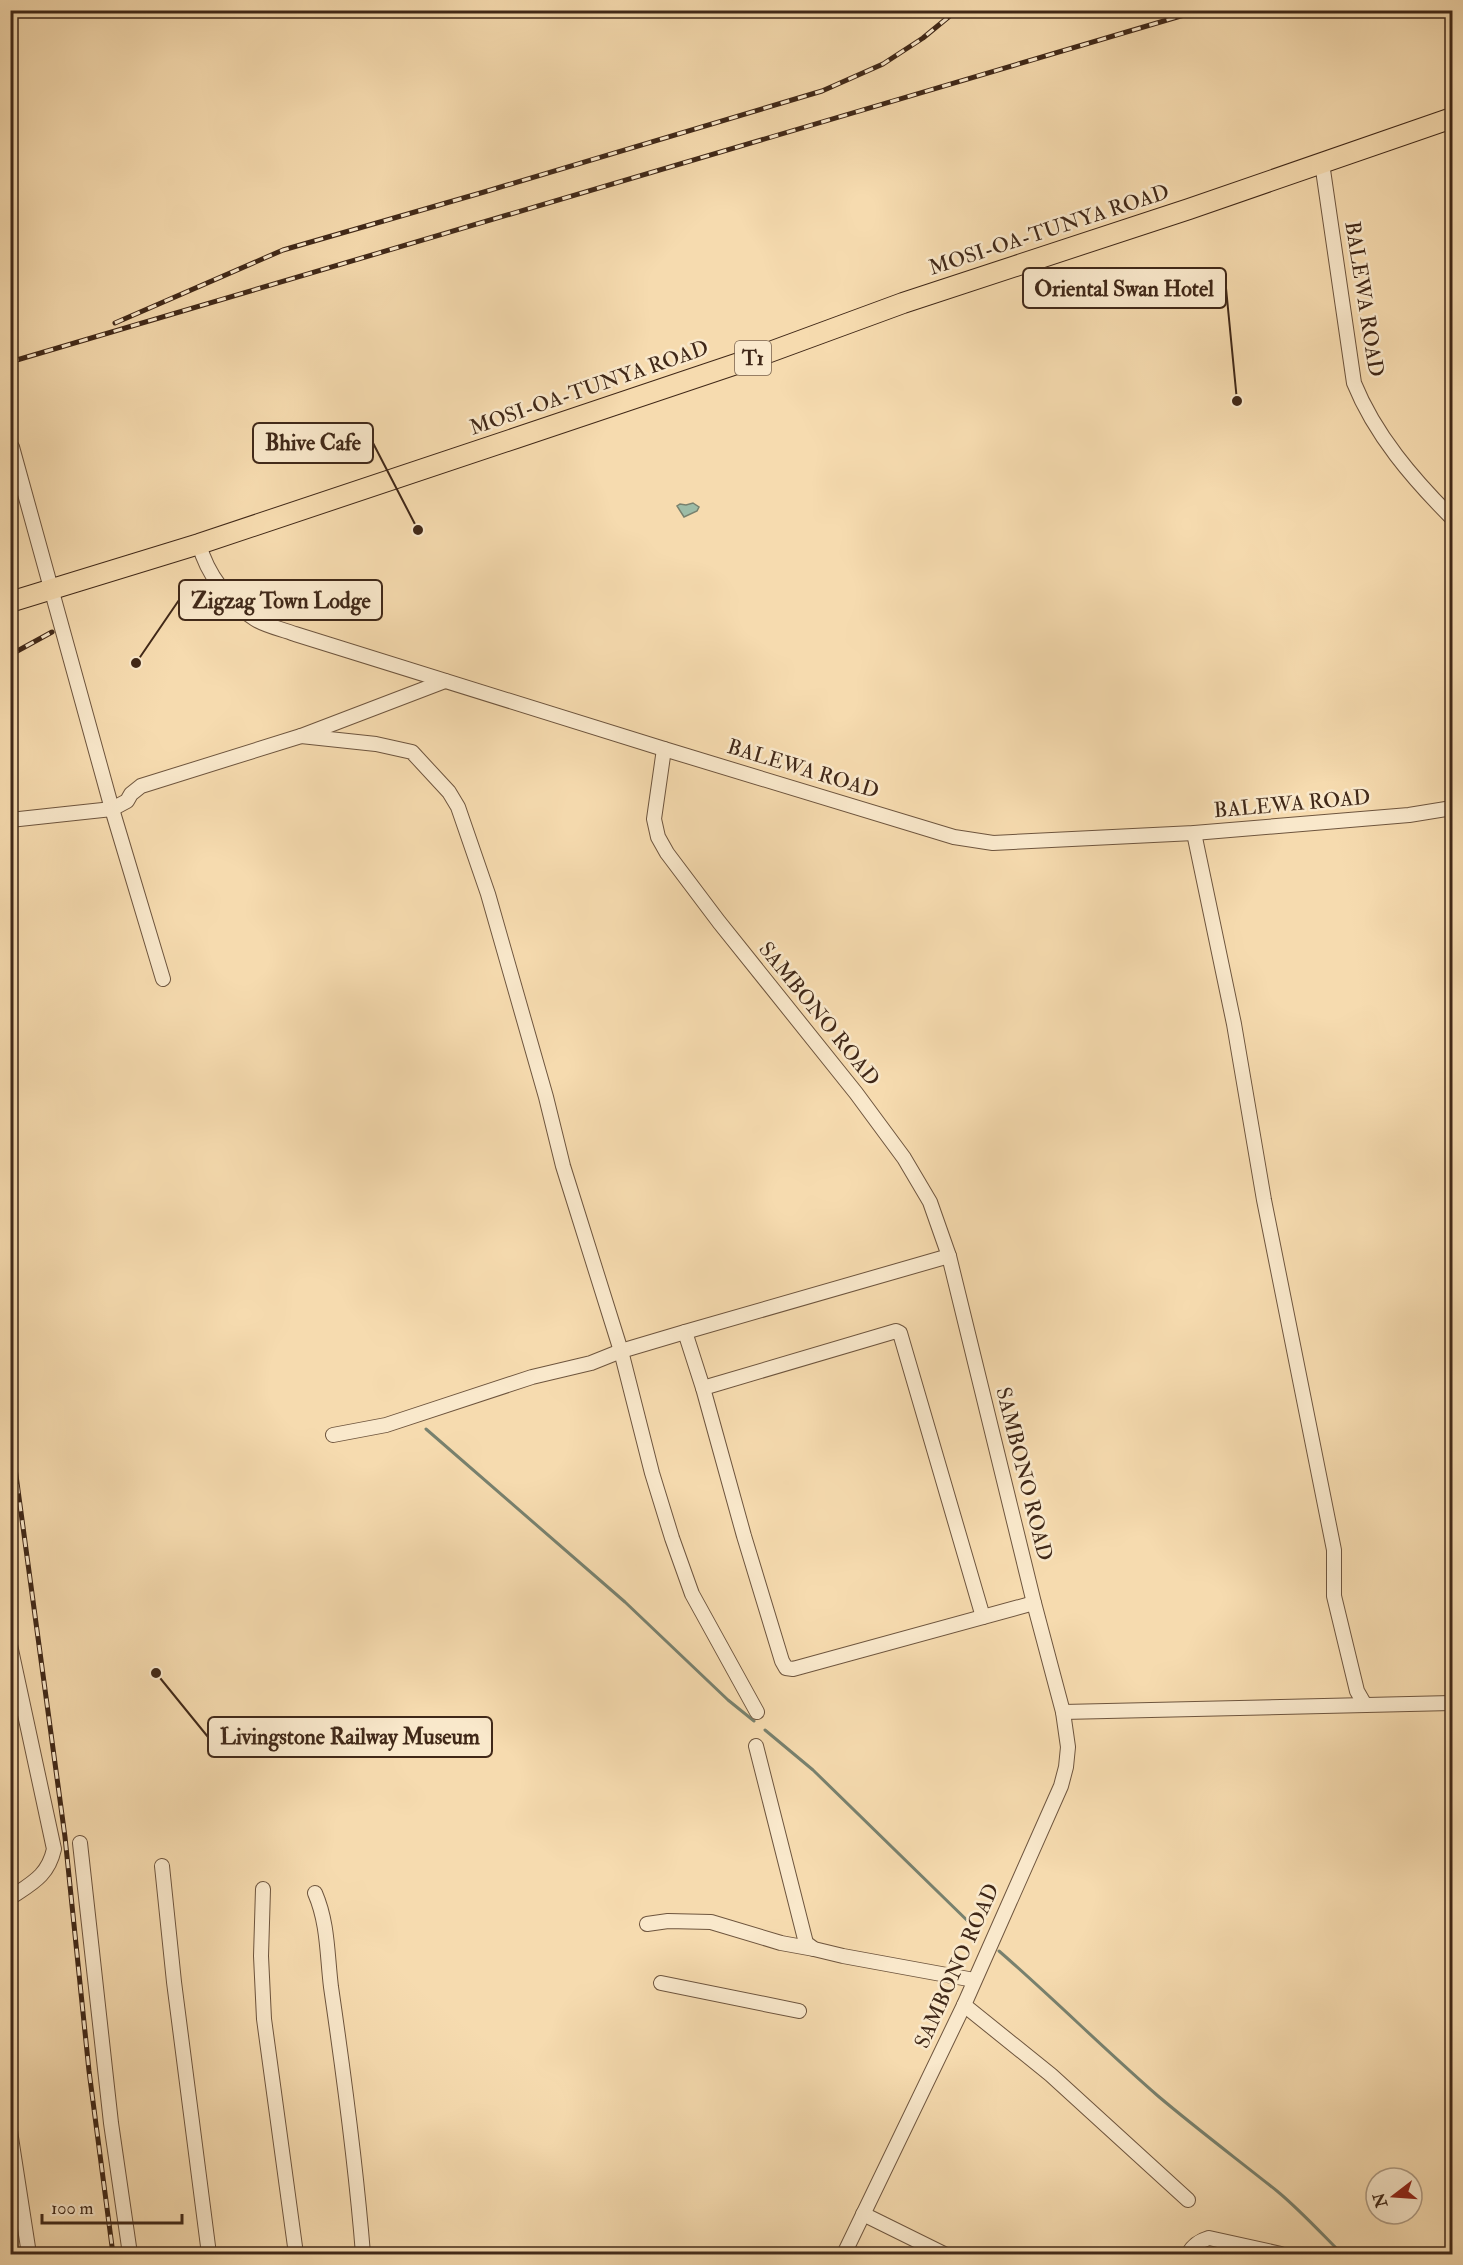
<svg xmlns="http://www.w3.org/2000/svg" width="1463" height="2265" font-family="'IM FELL Double Pica',serif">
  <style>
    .water { fill: url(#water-ripples); stroke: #78816e; stroke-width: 1.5 }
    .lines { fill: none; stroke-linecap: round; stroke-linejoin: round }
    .stream { stroke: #78816e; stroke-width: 3 }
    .minor-casing { stroke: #6e553e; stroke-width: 16 }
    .highway-casing { stroke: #402818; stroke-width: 22 }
    .minor { stroke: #f9e8cb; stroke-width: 14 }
    .highway { stroke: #f6dbaf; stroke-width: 20 }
    .rail-casing { stroke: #402818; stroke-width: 5 }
    .rail { stroke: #f9e8cb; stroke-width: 3; stroke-dasharray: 9; stroke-linecap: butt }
    .labels { text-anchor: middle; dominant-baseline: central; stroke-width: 5; stroke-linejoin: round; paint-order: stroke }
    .shield { fill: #f9e8cb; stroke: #78624e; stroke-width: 1.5 }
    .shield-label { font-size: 20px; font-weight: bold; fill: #402818 }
    .street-label { font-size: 21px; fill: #402818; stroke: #f9e8cb }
    .leader { fill: none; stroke: #402818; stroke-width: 2 }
    .callout-dot { fill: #402818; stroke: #f9e8cb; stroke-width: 2 }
    .callout { fill: #f9e8cb; stroke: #402818; stroke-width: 2 }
    .callout-label { font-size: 22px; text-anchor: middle; font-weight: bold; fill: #402818 }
  </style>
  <defs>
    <pattern id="water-ripples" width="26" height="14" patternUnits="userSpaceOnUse" patternTransform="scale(1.5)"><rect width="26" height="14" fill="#9dbca7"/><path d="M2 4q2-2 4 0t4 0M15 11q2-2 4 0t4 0" fill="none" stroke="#819987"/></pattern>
  </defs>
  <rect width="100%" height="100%" fill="#f6dbaf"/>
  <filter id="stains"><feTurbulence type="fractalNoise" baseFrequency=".00333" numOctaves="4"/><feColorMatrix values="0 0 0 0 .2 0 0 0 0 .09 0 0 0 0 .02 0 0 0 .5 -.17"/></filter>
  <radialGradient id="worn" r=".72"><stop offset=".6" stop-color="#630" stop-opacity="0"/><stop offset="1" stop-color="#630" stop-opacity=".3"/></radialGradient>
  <!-- water -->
  <polygon class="water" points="693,503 699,507 697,511 684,517 677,506 680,504 686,505"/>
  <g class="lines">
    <!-- stream -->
    <g class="stream">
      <polyline points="426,1429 625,1602 728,1700 754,1721"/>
      <polyline points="765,1730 813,1770 978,1931"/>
      <path d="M999 1951C1053 1998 1104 2049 1158 2096 1197 2129 1237 2159 1277 2191 1300 2210 1321 2233 1342 2254"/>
    </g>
    <defs>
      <g id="minor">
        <path d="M1322 163 1354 383C1375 435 1413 479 1452 518"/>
        <polyline points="12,447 112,809 163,979"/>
        <path d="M199 544C207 574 228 602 255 619 266 626 282 629 295 634L664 749 954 837 993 843 1194 833 1409 815 1452 808"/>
        <polyline points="301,736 376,744 412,752 449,792 458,807 488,894 546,1097 563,1166 621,1351 652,1473 672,1538 692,1594 757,1712"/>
        <polyline points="664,749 654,819 658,837 667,853 719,922 856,1093 904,1158 930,1202 949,1256 1034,1603 1063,1712 1068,1747 1066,1767 1061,1786 964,2005 844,2254"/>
        <polyline points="10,820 112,809 127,801 131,794 141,786 301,736 445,681"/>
        <polyline points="1194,833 1234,1024 1264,1200 1334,1550 1334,1596 1357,1691 1365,1705"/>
        <polyline points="685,1332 703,1388 744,1536 782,1661 786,1668 793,1669 1034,1603"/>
        <polyline points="703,1388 896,1331 900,1333 983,1617"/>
        <polyline points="333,1435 386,1425 532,1377 591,1363 621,1351 685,1332 949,1256"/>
        <path d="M10 1645 54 1849C48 1876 32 1883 10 1898"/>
        <polyline points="1063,1712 1452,1703"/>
        <polyline points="756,1746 806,1943 814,1949 843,1956 974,1980"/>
        <polyline points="80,1843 111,2123 130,2254"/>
        <polyline points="162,1866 174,1982 209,2254"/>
        <polyline points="263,1889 261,1956 264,2019 296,2254"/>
        <path d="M315 1893C328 1923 327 1954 331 1987 344 2076 356 2165 363 2254"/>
        <polyline points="647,1924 668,1921 711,1922 781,1943 814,1949"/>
        <polyline points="661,1983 799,2011"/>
        <polyline points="964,2005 1051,2075 1188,2200"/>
        <polyline points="10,2131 29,2254"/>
        <polyline points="863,2214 944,2254"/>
        <path d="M1188 2254C1193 2245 1199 2241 1209 2238L1281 2254"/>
      </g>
      <polyline id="highway" points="10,602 199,544 516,438 748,360 903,303 1189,209 1452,118"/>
    </defs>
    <!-- minor casing -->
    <use href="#minor" class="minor-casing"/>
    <!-- highway casing -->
    <use href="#highway" class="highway-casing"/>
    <!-- minor -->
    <use href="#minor" class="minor"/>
    <!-- highway -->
    <use href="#highway" class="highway"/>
    <defs>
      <g id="rail">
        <polyline points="115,323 283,250 484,192 822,91 883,64 923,38 957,10"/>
        <polyline points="10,362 1201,10"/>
        <polyline points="10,655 52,632"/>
        <polyline points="10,1431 65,1837 89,2071 113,2254"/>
      </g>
    </defs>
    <!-- rail casing -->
    <use href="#rail" class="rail-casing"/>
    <!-- rail -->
    <use href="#rail" class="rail"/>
  </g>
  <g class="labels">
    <!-- shield labels -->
    <rect class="shield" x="735" y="341" width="36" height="34" rx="4.5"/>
    <g class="shield-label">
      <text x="753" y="358">T1</text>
    </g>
    <!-- street labels -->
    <g class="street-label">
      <text transform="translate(1049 230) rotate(-18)">MOSI-OA-TUNYA ROAD</text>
      <text transform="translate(1364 299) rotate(81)">BALEWA ROAD</text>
      <text transform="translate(589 388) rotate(-19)">MOSI-OA-TUNYA ROAD</text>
      <text transform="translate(803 769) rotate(17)">BALEWA ROAD</text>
      <text transform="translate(1292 804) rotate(-5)">BALEWA ROAD</text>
      <text transform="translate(819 1014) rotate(51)">SAMBONO ROAD</text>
      <text transform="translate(1024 1474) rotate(76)">SAMBONO ROAD</text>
      <text transform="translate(957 1966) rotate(-66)">SAMBONO ROAD</text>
    </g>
  </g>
  <!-- callouts -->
  <path class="leader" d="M1237 401L1226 288M418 530L373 443M136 663L179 600M156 1673L208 1737"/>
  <g class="callout-dot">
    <circle cx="1237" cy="401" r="6"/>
    <circle cx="418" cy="530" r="6"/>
    <circle cx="136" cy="663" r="6"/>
    <circle cx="156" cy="1673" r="6"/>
  </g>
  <g class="callout">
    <rect x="1023" y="268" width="203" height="40" rx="6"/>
    <rect x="253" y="423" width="120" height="40" rx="6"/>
    <rect x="179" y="580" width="203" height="40" rx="6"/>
    <rect x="208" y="1717" width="284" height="40" rx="6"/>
  </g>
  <g class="callout-label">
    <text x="1124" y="296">Oriental Swan Hotel</text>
    <text x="313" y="450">Bhive Cafe</text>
    <text x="281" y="608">Zigzag Town Lodge</text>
    <text x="350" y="1744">Livingstone Railway Museum</text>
  </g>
  <!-- margin -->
  <rect width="1463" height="2265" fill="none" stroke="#f6dbaf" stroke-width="36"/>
  <rect x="12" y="12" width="1439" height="2241" fill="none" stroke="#402818" stroke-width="3"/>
  <rect x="18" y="18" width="1427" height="2229" fill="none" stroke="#402818" stroke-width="1.5"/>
  <!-- north arrow -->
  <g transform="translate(1394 2196) rotate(253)"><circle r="28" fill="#f9e8cb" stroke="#af9b83" stroke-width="1.5"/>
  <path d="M0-4.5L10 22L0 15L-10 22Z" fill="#8f2418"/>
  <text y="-9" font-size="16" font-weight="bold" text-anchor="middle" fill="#402818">N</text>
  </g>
  <!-- scale -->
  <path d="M42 2214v9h140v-9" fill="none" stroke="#402818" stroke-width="3"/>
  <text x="51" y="2214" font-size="18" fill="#402818" stroke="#f9e8cb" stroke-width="4.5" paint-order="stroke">100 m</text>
  <rect width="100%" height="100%" filter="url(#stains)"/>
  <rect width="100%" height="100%" fill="url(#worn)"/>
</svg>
